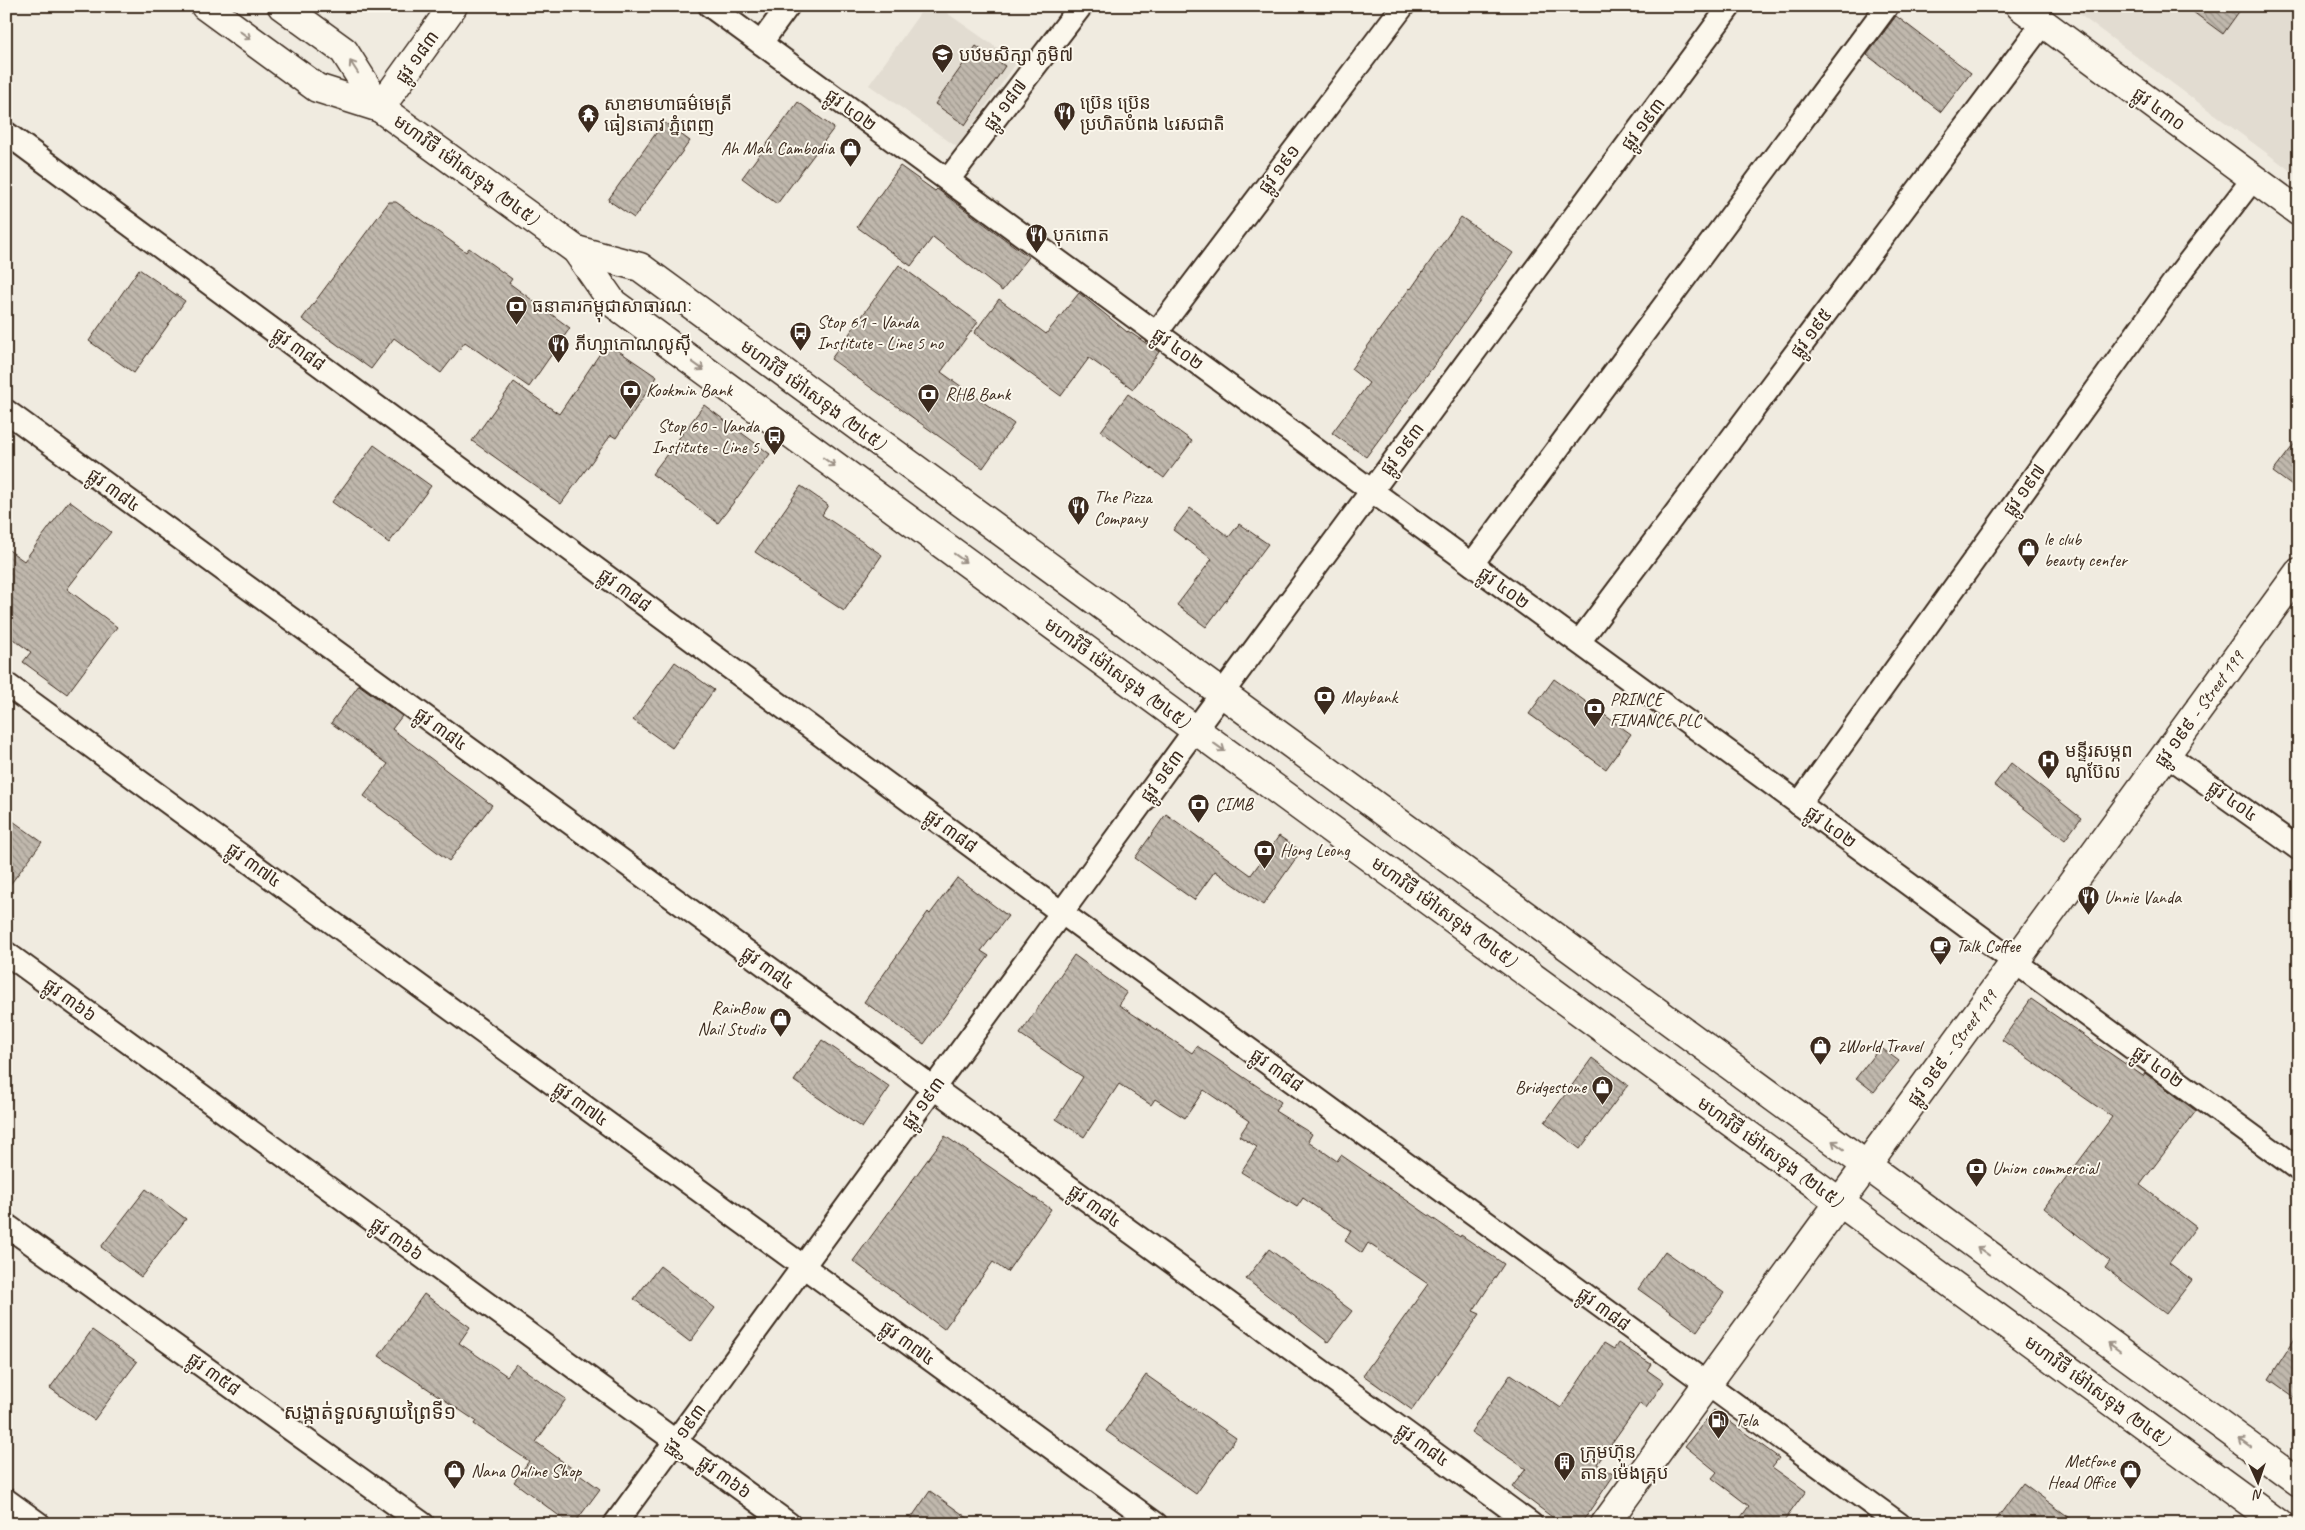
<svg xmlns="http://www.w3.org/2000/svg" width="2305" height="1530" font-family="Caveat,'Noto Sans Khmer',sans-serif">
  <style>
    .built { fill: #e2dcd1 }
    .building { fill: url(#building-back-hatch); stroke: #3b2a1e }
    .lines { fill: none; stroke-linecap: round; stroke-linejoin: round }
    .street-casing { stroke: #3b2a1e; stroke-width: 26 }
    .secondary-casing { stroke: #3b2a1e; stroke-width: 31 }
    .street { stroke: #fbf7ec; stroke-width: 22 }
    .secondary { stroke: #fbf7ec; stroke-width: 28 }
    .oneway { stroke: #9b9085 }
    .labels { text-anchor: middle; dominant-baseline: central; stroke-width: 4; stroke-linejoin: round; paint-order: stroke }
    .poi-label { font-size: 18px; fill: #3b2a1e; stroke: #fbf7ec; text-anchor: start }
    .street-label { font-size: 18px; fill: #3b2a1e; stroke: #fbf7ec }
    .quarter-label { font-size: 20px; fill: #3b2a1e; stroke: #fbf7ec }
  </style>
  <defs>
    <pattern id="building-back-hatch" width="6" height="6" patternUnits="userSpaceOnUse" patternTransform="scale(1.25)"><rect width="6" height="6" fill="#c0b8ad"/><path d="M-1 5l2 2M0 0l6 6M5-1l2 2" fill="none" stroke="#9d968c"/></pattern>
  </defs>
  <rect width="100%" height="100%" fill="#f0ebe0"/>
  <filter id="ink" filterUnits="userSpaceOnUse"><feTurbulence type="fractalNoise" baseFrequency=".02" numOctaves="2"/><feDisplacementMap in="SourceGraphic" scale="10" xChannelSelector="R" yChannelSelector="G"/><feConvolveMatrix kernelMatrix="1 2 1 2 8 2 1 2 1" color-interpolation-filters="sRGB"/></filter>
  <g filter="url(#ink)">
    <!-- built -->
    <g class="built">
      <polygon points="925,6 937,6 1017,62 957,147 869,85"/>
      <polygon points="2068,6 2299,6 2299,177"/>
    </g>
    <!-- building -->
    <g class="building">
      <polygon points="2185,6 2243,6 2223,34"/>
      <polygon points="1896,16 1971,73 1941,112 1867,55"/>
      <polygon points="976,46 1005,66 965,125 935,104"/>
      <polygon points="798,102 834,128 777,204 742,178"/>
      <polygon points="664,122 690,141 634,218 608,200"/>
      <polygon points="900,166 935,191 937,189 1029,257 1002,291 933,237 911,266 857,227"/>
      <polygon points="389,202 396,202 466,252 469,248 512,279 509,283 570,328 529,387 465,342 441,373 394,338 371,369 302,319"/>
      <polygon points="1461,217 1513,253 1441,356 1366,457 1332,433 1369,383 1351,369 1410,288 1411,289"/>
      <polygon points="899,265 978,322 941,372 1014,424 983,468 831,359"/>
      <polygon points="139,269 185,301 134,373 89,341"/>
      <polygon points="1079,293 1127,332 1128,331 1159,352 1133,389 1089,358 1061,396 974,333 999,299 1046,334"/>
      <polygon points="607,343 657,377 616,438 611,435 561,504 472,441 514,382 559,414"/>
      <polygon points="1128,394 1192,441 1164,478 1101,431"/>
      <polygon points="704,405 770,454 718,523 652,474"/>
      <polygon points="2299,438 2299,491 2273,472"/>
      <polygon points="374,445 431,486 389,543 332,502"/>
      <polygon points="801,486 828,505 822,515 882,555 844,611 755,552"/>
      <polygon points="69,501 111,532 67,589 117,627 67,694 23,662 31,652 6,634 6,548 24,561"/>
      <polygon points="1190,508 1229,537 1239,524 1268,544 1206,627 1177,605 1212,559 1173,530"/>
      <polygon points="675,662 714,690 672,748 633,720"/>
      <polygon points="1554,679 1631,734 1606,769 1529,714"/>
      <polygon points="359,685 402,716 392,729 492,805 449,861 364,796 388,764 331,723"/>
      <polygon points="2011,763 2081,818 2065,840 1994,785"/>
      <polygon points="1166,814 1251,875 1279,836 1301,851 1263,905 1215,871 1194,900 1135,858"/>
      <polygon points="6,816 42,842 6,890"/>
      <polygon points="957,878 1008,916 981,951 989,956 924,1044 864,1002 928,912 930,914"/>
      <polygon points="1074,955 1127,993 1119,1005 1192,1053 1197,1046 1281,1102 1275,1111 1312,1134 1308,1141 1337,1161 1341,1155 1460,1237 1461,1235 1504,1264 1473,1311 1480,1314 1412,1410 1363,1375 1428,1284 1368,1243 1362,1253 1345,1241 1351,1231 1303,1198 1297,1207 1241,1172 1257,1147 1239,1136 1249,1121 1204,1090 1185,1118 1155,1099 1151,1105 1119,1084 1084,1137 1056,1119 1083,1077 1020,1034"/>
      <polygon points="2031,999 2143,1076 2145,1073 2196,1111 2140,1185 2196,1227 2169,1263 2192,1280 2166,1314 2105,1268 2110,1261 2044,1208 2112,1117 2002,1040"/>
      <polygon points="822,1040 890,1087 862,1128 794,1081"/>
      <polygon points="1880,1047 1899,1061 1874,1092 1856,1078"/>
      <polygon points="1592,1058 1628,1085 1580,1149 1545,1122"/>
      <polygon points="945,1136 1051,1209 1007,1272 993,1262 944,1329 853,1261"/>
      <polygon points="146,1189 186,1219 141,1277 101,1247"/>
      <polygon points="1269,1249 1352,1311 1328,1342 1246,1279"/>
      <polygon points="1665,1251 1724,1293 1697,1331 1638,1289"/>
      <polygon points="660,1266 715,1308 690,1342 634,1299"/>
      <polygon points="424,1294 470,1327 459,1343 507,1376 516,1364 566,1399 536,1442 600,1489 574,1524 570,1524 514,1482 529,1461 474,1424 476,1421 379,1356"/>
      <polygon points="92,1330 137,1362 94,1420 50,1388"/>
      <polygon points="2299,1332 2299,1400 2269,1379"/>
      <polygon points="1604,1343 1614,1349 1618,1343 1651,1364 1647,1370 1664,1382 1646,1408 1640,1403 1597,1464 1614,1475 1582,1522 1560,1523 1512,1487 1526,1469 1471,1432 1511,1374 1561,1408"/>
      <polygon points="1146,1375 1236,1438 1196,1494 1106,1431"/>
      <polygon points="1714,1410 1779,1458 1772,1467 1806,1491 1782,1524 1736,1524 1749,1506 1712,1478 1717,1472 1685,1446"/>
      <polygon points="2023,1483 2078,1524 1993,1524"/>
      <polygon points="930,1491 976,1524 907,1524"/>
    </g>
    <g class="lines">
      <defs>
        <g id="street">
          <polyline points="710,6 2299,1170"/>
          <polyline points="761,43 788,6"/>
          <polyline points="6,133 1062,913 1899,1524"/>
          <polyline points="948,180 1081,6"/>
          <polyline points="1156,333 1403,6"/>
          <polyline points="6,411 1531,1524"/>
          <polyline points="1472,564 1887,6"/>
          <polyline points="1579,642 2043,23"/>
          <polyline points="6,684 1156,1524"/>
          <polyline points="2166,754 2299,849"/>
          <polyline points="1799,804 2181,272 2253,179"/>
          <polyline points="6,953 789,1524"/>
          <polyline points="6,1225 423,1524"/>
          <polyline points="6,1500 39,1524"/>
          <polyline points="615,1524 1195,730 1730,6"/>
        </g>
        <g id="secondary">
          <polyline points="205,6 317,88 380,108 576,250 613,303 2279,1524"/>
          <polyline points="282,6 344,51 380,108"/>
          <polyline points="2020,6 2299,212"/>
          <polyline points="380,108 453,6"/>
          <polyline points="576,250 640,267 2299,1482"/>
          <polyline points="1605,1524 2299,572"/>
        </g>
      </defs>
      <!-- street casing -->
      <use href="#street" class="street-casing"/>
      <!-- secondary casing -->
      <use href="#secondary" class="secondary-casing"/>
      <!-- street -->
      <use href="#street" class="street"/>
      <!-- secondary -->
      <use href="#secondary" class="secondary"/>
    </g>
    <!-- one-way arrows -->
    <defs><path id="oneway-shaft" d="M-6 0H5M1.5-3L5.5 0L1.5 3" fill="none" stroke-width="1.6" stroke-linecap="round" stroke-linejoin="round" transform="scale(1.25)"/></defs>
    <g class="oneway">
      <use href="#oneway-shaft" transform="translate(245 35) rotate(36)"/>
      <use href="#oneway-shaft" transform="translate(354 67) rotate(-123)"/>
      <use href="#oneway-shaft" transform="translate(698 366) rotate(36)"/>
      <use href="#oneway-shaft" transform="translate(829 462) rotate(36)"/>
      <use href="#oneway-shaft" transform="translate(960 558) rotate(36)"/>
      <use href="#oneway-shaft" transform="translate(1219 747) rotate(36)"/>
      <use href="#oneway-shaft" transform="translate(1838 1145) rotate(-144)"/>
      <use href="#oneway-shaft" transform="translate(1983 1251) rotate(-144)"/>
      <use href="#oneway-shaft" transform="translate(2114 1347) rotate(-144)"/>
      <use href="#oneway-shaft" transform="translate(2245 1443) rotate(-144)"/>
    </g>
  </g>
  <!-- icons -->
  <defs>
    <symbol id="school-pin" viewBox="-11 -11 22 30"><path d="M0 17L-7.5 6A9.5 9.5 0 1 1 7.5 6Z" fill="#3b2a1e" stroke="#fbf7ec"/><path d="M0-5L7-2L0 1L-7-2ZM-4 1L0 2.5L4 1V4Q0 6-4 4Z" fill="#fff"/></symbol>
    <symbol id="restaurant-pin" viewBox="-11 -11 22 30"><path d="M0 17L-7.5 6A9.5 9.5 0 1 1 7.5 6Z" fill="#3b2a1e" stroke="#fbf7ec"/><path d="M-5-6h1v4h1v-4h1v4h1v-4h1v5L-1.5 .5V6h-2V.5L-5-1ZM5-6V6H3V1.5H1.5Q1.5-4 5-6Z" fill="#fff"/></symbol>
    <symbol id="temple-pin" viewBox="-11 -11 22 30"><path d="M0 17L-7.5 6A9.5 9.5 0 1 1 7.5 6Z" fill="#3b2a1e" stroke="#fbf7ec"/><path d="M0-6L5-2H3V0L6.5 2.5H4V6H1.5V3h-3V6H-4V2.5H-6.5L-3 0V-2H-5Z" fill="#fff"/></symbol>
    <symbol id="shop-pin" viewBox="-11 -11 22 30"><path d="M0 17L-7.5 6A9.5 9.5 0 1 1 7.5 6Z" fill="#3b2a1e" stroke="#fbf7ec"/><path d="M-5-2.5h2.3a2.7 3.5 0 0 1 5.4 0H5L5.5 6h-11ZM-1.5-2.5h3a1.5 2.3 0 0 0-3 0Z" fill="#fff"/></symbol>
    <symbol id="bank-pin" viewBox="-11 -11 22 30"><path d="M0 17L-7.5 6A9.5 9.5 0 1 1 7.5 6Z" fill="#3b2a1e" stroke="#fbf7ec"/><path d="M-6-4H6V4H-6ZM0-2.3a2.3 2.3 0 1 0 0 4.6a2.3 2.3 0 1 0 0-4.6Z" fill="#fff"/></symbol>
    <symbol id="bus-pin" viewBox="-11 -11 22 30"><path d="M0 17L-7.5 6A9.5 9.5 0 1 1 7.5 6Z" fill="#3b2a1e" stroke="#fbf7ec"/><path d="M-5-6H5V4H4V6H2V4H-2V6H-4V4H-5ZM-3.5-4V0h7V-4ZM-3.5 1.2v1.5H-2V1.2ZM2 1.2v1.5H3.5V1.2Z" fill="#fff"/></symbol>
    <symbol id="hospital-pin" viewBox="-11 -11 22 30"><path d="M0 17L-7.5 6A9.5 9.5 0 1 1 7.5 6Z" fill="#3b2a1e" stroke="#fbf7ec"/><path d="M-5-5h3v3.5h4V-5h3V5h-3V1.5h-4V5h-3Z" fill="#fff"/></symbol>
    <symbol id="cafe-pin" viewBox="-11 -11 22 30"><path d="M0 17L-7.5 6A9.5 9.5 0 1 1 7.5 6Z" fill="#3b2a1e" stroke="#fbf7ec"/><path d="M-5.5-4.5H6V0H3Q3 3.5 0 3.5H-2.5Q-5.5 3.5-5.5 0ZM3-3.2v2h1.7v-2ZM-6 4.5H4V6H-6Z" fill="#fff"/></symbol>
    <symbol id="fuel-pin" viewBox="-11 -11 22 30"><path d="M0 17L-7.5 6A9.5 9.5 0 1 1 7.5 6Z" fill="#3b2a1e" stroke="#fbf7ec"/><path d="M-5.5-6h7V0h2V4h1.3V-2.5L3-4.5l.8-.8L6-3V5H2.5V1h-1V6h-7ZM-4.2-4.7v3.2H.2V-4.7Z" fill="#fff"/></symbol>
    <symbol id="building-pin" viewBox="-11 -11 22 30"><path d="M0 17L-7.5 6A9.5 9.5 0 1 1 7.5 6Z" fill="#3b2a1e" stroke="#fbf7ec"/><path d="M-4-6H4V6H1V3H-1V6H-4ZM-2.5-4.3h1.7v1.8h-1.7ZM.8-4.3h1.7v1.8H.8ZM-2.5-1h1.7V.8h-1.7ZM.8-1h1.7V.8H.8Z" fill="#fff"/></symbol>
  </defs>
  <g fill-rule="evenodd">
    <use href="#school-pin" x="930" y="42" width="25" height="34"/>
    <use href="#restaurant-pin" x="1052" y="100" width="25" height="34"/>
    <use href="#temple-pin" x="576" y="102" width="25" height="34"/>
    <use href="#shop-pin" x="838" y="136" width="25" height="34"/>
    <use href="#restaurant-pin" x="1024" y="222" width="25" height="34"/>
    <use href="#bank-pin" x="504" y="294" width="25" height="34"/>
    <use href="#bus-pin" x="788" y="320" width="25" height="34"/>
    <use href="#restaurant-pin" x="546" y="332" width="25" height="34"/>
    <use href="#bank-pin" x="618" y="378" width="25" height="34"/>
    <use href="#bank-pin" x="916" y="382" width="25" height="34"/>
    <use href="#bus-pin" x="762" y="424" width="25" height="34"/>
    <use href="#restaurant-pin" x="1066" y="494" width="25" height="34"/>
    <use href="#shop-pin" x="2016" y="536" width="25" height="34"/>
    <use href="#bank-pin" x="1312" y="684" width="25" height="34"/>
    <use href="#bank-pin" x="1582" y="696" width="25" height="34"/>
    <use href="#hospital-pin" x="2036" y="748" width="25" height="34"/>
    <use href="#bank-pin" x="1186" y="792" width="25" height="34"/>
    <use href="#bank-pin" x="1252" y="838" width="25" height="34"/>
    <use href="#restaurant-pin" x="2076" y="884" width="25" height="34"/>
    <use href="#cafe-pin" x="1928" y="934" width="25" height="34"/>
    <use href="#shop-pin" x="768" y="1006" width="25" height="34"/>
    <use href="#shop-pin" x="1808" y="1034" width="25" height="34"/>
    <use href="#shop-pin" x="1590" y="1074" width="25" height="34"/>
    <use href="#bank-pin" x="1964" y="1156" width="25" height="34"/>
    <use href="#fuel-pin" x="1706" y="1408" width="25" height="34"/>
    <use href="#building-pin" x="1552" y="1450" width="25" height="34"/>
    <use href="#shop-pin" x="442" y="1458" width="25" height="34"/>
    <use href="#shop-pin" x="2118" y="1458" width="25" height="34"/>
  </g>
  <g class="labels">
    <!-- poi labels -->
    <g class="poi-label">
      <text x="959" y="55">បឋមសិក្សា ភូមិ៧</text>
      <text x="1080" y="103">ប្រ៊េន ប្រ៊េន<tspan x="1080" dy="21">ប្រហិតបំពង ៤រសជាតិ</tspan></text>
      <text x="604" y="104">សាខាមហាធម៌មេត្រី<tspan x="604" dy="21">ធៀនតោវ ភ្នំពេញ</tspan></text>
      <text x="834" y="148" text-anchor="end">Ah Mah Cambodia</text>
      <text x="1053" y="235">បុកពោត</text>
      <text x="532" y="306">ធនាគារកម្ពុជាសាធារណៈ</text>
      <text x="817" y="322">Stop 61 - Vanda<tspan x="817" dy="21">Institute - Line 5 no</tspan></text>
      <text x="575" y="344">ភីហ្សាកោណលូស៊ី</text>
      <text x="646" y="390">Kookmin Bank</text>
      <text x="945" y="394">RHB Bank</text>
      <text x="759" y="426" text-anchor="end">Stop 60 - Vanda<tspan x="759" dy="21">Institute - Line 5</tspan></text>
      <text x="1094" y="497">The Pizza<tspan x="1094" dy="21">Company</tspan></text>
      <text x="2044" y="539">le club<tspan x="2044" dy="21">beauty center</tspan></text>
      <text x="1341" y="697">Maybank</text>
      <text x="1610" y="699">PRINCE<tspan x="1610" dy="21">FINANCE PLC</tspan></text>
      <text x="2065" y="751">មន្ទីរសម្ភព<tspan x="2065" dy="21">ណូប៊ែល</tspan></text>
      <text x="1215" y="804">CIMB</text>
      <text x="1280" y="850">Hong Leong</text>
      <text x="2104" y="897">Unnie Vanda</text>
      <text x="1956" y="946">Talk Coffee</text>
      <text x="765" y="1008" text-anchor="end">RainBow<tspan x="765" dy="21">Nail Studio</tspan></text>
      <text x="1837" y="1046">2World Travel</text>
      <text x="1586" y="1087" text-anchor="end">Bridgestone</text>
      <text x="1992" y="1168">Union commercial</text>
      <text x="1735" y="1420">Tela</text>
      <text x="1580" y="1452">ក្រុមហ៊ុន<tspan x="1580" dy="21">តាន ម៉េងគ្រុប</tspan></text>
      <text x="2115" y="1461" text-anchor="end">Metfone<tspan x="2115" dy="21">Head Office</tspan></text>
      <text x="471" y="1471">Nana Online Shop</text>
    </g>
    <!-- street labels -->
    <g class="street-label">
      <text transform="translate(417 57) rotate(-54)">ផ្លូវ ១៨៣</text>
      <text transform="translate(1005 105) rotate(-53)">ផ្លូវ ១៨៧</text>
      <text transform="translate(2159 109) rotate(36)">ផ្លូវ ៤៣០</text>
      <text transform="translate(851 110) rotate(36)">ផ្លូវ ៤០២</text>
      <text transform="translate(1643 124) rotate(-53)">ផ្លូវ ១៩៣</text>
      <text transform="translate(1279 169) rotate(-53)">ផ្លូវ ១៩១</text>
      <text transform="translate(466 170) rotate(36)">មហាវិថី ម៉ៅសេទុង (២៤៥)</text>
      <text transform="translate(1811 333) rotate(-53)">ផ្លូវ ១៩៥</text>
      <text transform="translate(299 349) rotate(36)">ផ្លូវ ៣៨៨</text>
      <text transform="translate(1178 349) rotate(36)">ផ្លូវ ៤០២</text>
      <text transform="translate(813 395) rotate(36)">មហាវិថី ម៉ៅសេទុង (២៤៥)</text>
      <text transform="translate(1402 449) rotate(-53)">ផ្លូវ ១៩៣</text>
      <text transform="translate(114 490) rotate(36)">ផ្លូវ ៣៨៤</text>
      <text transform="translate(2024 490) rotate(-54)">ផ្លូវ ១៩៧</text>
      <text transform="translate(1504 588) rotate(36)">ផ្លូវ ៤០២</text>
      <text transform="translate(625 590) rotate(36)">ផ្លូវ ៣៨៨</text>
      <text transform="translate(1117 673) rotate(36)">មហាវិថី ម៉ៅសេទុង (២៤៥)</text>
      <text transform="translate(2199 709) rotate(-54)">ផ្លូវ ១៩៩ - Street 199</text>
      <text transform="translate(441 729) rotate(36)">ផ្លូវ ៣៨៤</text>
      <text transform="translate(1162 776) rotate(-54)">ផ្លូវ ១៩៣</text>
      <text transform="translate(2233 801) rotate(36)">ផ្លូវ ៤០៤</text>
      <text transform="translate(1831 827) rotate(36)">ផ្លូវ ៤០២</text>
      <text transform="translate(951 831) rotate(36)">ផ្លូវ ៣៨៨</text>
      <text transform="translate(254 865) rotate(36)">ផ្លូវ ៣៧៤</text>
      <text transform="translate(1444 912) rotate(36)">មហាវិថី ម៉ៅសេទុង (២៤៥)</text>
      <text transform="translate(768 968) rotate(36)">ផ្លូវ ៣៨៤</text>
      <text transform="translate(70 1000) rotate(36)">ផ្លូវ ៣៦៦</text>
      <text transform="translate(1952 1048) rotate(-54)">ផ្លូវ ១៩៩ - Street 199</text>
      <text transform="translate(2158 1067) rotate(36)">ផ្លូវ ៤០២</text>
      <text transform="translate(1277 1070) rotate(36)">ផ្លូវ ៣៨៨</text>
      <text transform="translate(923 1103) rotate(-54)">ផ្លូវ ១៩៣</text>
      <text transform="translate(581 1104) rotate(36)">ផ្លូវ ៣៧៤</text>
      <text transform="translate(1770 1152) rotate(36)">មហាវិថី ម៉ៅសេទុង (២៤៥)</text>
      <text transform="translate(1095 1206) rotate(36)">ផ្លូវ ៣៨៤</text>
      <text transform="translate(397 1239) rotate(36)">ផ្លូវ ៣៦៦</text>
      <text transform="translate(1604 1309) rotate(36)">ផ្លូវ ៣៨៨</text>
      <text transform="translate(908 1343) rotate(36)">ផ្លូវ ៣៧៤</text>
      <text transform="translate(214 1374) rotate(36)">ផ្លូវ ៣៥៨</text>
      <text transform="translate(2097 1391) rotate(36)">មហាវិថី ម៉ៅសេទុង (២៤៥)</text>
      <text transform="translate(684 1430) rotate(-54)">ផ្លូវ ១៩៣</text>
      <text transform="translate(1423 1445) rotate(36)">ផ្លូវ ៣៨៤</text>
      <text transform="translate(725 1477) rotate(36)">ផ្លូវ ៣៦៦</text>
    </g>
    <!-- quarter labels -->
    <g class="quarter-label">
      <text x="370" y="1412">សង្កាត់ទួលស្វាយព្រៃទី១</text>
    </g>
  </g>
  <!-- margin -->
  <rect width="2305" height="1530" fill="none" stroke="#fbf7ec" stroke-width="25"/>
  <rect x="12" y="12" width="2280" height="1505" fill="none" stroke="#3b2a1e" stroke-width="2" filter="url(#ink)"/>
  <!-- north arrow -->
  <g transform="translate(2258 1482) rotate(177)" stroke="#fbf7ec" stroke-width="4" paint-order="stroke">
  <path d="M0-4L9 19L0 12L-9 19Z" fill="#3b2a1e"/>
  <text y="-8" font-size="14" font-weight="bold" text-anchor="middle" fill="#3b2a1e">N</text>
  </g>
</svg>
